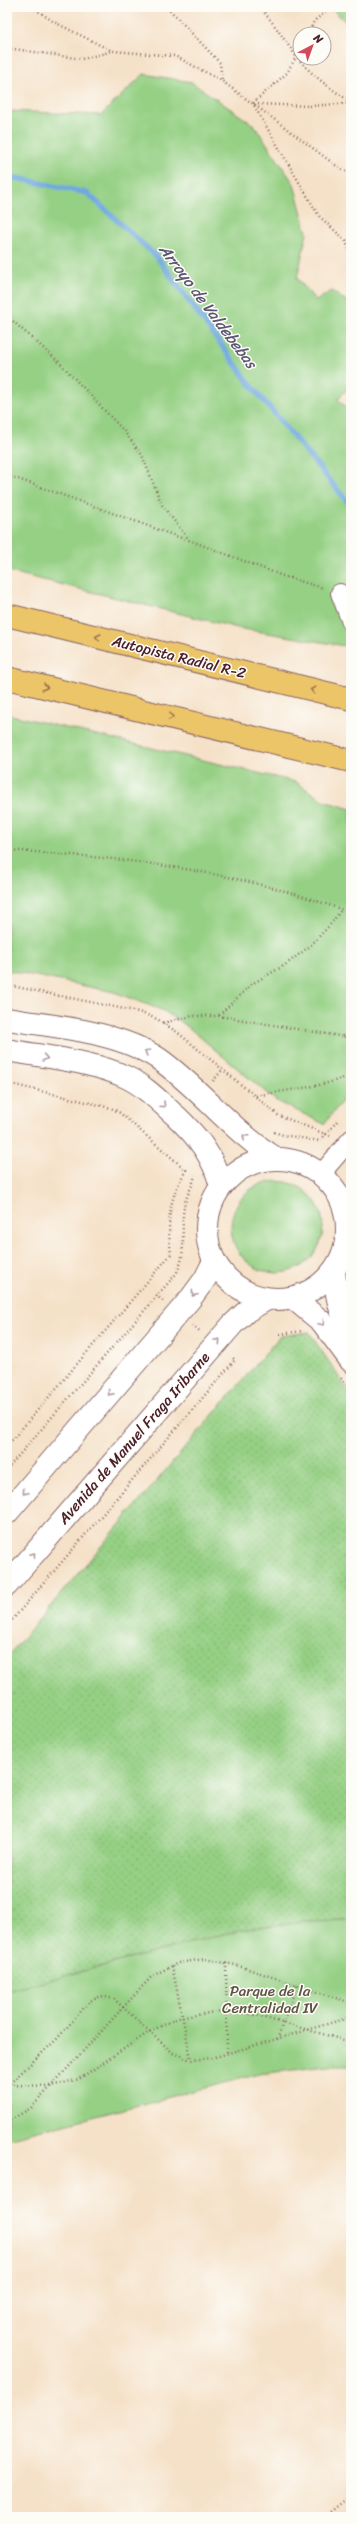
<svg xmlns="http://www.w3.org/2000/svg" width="358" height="2524" font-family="Sriracha,sans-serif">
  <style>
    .grass { fill: url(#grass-dots); stroke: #707858 }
    .green { fill: #95d084; stroke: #707858 }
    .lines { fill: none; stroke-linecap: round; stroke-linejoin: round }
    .stream { stroke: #71a9e0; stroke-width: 5.5 }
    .minor-casing { stroke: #866362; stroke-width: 20 }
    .tertiary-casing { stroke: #866362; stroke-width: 24 }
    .motorway-casing { stroke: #866362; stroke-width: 24 }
    .path { stroke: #866362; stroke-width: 2.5; stroke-dasharray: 1 3; stroke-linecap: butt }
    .minor { stroke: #fff; stroke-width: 18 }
    .tertiary { stroke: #fff; stroke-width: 22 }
    .motorway { stroke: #edc569; stroke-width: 22 }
    .oneway { stroke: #9c724a }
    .oneway2 { stroke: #ae9aa0 }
    .labels { text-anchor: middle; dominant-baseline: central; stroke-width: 3; stroke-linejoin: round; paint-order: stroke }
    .street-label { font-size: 15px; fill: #4a1f2b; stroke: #fdfcf7 }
    .park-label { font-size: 15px; fill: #605446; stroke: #fdfcf7 }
    .water-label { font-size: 16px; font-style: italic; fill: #5a5673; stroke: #fdfcf7 }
  </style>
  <defs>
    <pattern id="grass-dots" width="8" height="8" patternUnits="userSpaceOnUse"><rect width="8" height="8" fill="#95d084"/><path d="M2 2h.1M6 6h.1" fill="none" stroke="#82b272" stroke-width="1.8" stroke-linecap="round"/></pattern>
  </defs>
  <rect width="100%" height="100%" fill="#fdfcf7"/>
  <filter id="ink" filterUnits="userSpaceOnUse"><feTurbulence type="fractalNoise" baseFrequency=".025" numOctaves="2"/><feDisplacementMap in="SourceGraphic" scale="8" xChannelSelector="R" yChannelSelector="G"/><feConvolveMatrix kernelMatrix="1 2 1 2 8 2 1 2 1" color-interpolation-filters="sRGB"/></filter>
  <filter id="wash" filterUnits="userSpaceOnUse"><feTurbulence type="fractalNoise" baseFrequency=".012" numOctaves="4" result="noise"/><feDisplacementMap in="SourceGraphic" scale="16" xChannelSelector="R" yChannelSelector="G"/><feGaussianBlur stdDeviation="0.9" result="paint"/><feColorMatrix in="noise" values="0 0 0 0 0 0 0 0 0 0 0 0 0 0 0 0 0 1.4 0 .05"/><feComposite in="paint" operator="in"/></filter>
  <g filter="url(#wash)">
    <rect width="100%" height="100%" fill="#f5e1c8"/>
    <!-- grass -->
    <g class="grass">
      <polygon points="330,7 351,7 351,24 347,23"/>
      <polygon points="309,1332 351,1395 351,1920 304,1921 239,1930 7,1991 7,1657 280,1336"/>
    </g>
    <!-- green -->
    <g class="green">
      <polygon points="144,74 191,82 254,125 294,184 307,233 297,278 316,301 331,291 351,304 351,385 338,399 351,413 351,647 238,628 7,571 7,111 101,115"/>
      <polygon points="7,714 296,782 324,801 351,809 351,1090 324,1124 275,1100 188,1027 164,1011 114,992 7,970"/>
      <circle cx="277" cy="1227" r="46"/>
      <polygon points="351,1920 351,2066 327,2066 259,2074 7,2139 7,1991 239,1930 304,1921"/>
    </g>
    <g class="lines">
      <!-- stream -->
      <polyline class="stream" points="7,176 87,193 156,256 250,384 351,506"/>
    </g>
  </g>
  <g filter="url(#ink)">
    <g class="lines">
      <defs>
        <g id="minor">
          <polyline points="340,593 351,622"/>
          <polyline points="320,1175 351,1139"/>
          <polyline points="340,1199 351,1205"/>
          <polyline points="342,1257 351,1252"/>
        </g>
        <g id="tertiary">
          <path d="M7 1019C55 1027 118 1031 159 1059 201 1089 232 1132 277 1159"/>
          <path d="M7 1050C44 1057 92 1061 126 1077 145 1086 160 1102 176 1116 199 1138 213 1156 221 1186"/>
          <circle cx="277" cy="1229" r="70"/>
          <path d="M334 1270C336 1293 339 1313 351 1332"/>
          <polyline points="293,1298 322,1322 351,1361"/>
          <polyline points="7,1513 191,1298 205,1279 214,1261"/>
          <polyline points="7,1585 233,1324 247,1311 267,1299"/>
        </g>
        <g id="motorway">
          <polyline points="7,615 351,699"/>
          <polyline points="7,678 351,761"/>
        </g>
      </defs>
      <!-- minor casing -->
      <use href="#minor" class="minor-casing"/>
      <!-- tertiary casing -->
      <use href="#tertiary" class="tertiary-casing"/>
      <!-- motorway casing -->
      <use href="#motorway" class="motorway-casing"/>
      <!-- path -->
      <g class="path">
        <polyline points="32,7 54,22 112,51"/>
        <polyline points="167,7 220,63 222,81"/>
        <path d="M259 7C274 22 283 39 296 56 311 75 331 89 351 102"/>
        <polyline points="308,34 314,21 332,7"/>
        <polyline points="7,48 82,59 113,51 175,56 222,81 253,104 319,216 345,240 351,253"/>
        <polyline points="253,103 287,73 300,50"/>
        <polyline points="254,104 311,106 351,103"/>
        <polyline points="255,105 338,167 351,174"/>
        <polyline points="346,240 351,243"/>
        <polyline points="7,316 59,362 123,430 142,455 162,505 189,540 283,576 323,588"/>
        <polyline points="7,475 187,540"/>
        <path d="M7 850C126 858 238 870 351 913"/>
        <polyline points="7,985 139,1012 157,1019 177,1032 278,1115 330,1136"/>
        <polyline points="219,1015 252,984 285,965 310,946 329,926 342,909"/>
        <polyline points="163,1023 192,1016 219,1016 351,1038"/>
        <polyline points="343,1036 351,1032"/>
        <polyline points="213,1081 223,1069"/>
        <path d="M7 1083 111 1108 120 1113 186 1170C168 1201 167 1220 171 1254L7 1446"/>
        <path d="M256 1096C288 1089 321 1088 351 1075"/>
        <polyline points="274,1132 283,1135 320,1141 339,1119"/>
        <polyline points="156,1295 163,1301"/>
        <polyline points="192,1325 201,1332"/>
        <polyline points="280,1334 302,1331"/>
        <polyline points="341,1378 351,1390"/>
        <path d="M7 1469 176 1274C188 1253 180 1231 184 1207 186 1196 193 1186 195 1175"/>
        <polyline points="7,1626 235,1360 231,1356"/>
        <polyline points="226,1963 227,2053"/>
        <polyline points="172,1966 191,2059"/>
        <polyline points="277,2039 297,1985"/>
        <polyline points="9,2085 51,2086 79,2079 149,2032 178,2018 221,2011 251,2014 351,2042"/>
        <polyline points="7,2086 56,2040 90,2001 101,1996 114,1999 173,2053 191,2060 212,2058 351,2017"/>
        <polyline points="7,2122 31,2108 152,1976 178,1963 204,1959 236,1965 351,2003"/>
        <polyline points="324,2517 351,2495"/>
      </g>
      <!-- minor -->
      <use href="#minor" class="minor"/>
      <!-- tertiary -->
      <use href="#tertiary" class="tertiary"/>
      <!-- motorway -->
      <use href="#motorway" class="motorway"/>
    </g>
    <!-- one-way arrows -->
    <defs><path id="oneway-chevron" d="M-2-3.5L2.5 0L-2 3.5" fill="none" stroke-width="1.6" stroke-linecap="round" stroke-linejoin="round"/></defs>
    <g class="oneway">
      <use href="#oneway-chevron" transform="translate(98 637) rotate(-166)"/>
      <use href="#oneway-chevron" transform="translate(45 687) rotate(13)"/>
      <use href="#oneway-chevron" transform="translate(313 690) rotate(-166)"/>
      <use href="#oneway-chevron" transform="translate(171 717) rotate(14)"/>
    </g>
    <g class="oneway2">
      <use href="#oneway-chevron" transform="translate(147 1052) rotate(-149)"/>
      <use href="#oneway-chevron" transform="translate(45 1058) rotate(11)"/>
      <use href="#oneway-chevron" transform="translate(163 1105) rotate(43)"/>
      <use href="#oneway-chevron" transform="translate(245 1137) rotate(-138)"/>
      <use href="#oneway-chevron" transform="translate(194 1294) rotate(127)"/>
      <use href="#oneway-chevron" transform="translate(322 1323) rotate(50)"/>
      <use href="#oneway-chevron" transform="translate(218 1341) rotate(-49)"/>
      <use href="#oneway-chevron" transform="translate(110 1393) rotate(131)"/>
      <use href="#oneway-chevron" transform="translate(25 1492) rotate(131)"/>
      <use href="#oneway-chevron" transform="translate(33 1555) rotate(-49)"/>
    </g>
  </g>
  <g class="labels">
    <!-- street labels -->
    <g class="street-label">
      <text transform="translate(179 657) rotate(14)">Autopista Radial R-2</text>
      <text transform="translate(134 1438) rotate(-49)">Avenida de Manuel Fraga Iribarne</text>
    </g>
    <!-- park labels -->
    <g class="park-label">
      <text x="270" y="1991">Parque de la<tspan x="270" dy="17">Centralidad IV</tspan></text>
    </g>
    <!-- water labels -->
    <g class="water-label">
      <text transform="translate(208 306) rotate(53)">Arroyo de Valdebebas</text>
    </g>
  </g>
  <!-- margin -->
  <rect width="358" height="2524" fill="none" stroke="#fdfcf7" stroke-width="24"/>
  <!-- north arrow -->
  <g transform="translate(312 46) rotate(41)"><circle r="19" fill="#fdfcf7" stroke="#b5a4a5"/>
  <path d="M0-3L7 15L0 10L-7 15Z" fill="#d1495b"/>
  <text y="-6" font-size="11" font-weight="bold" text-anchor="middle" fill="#4a1f2b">N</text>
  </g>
</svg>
